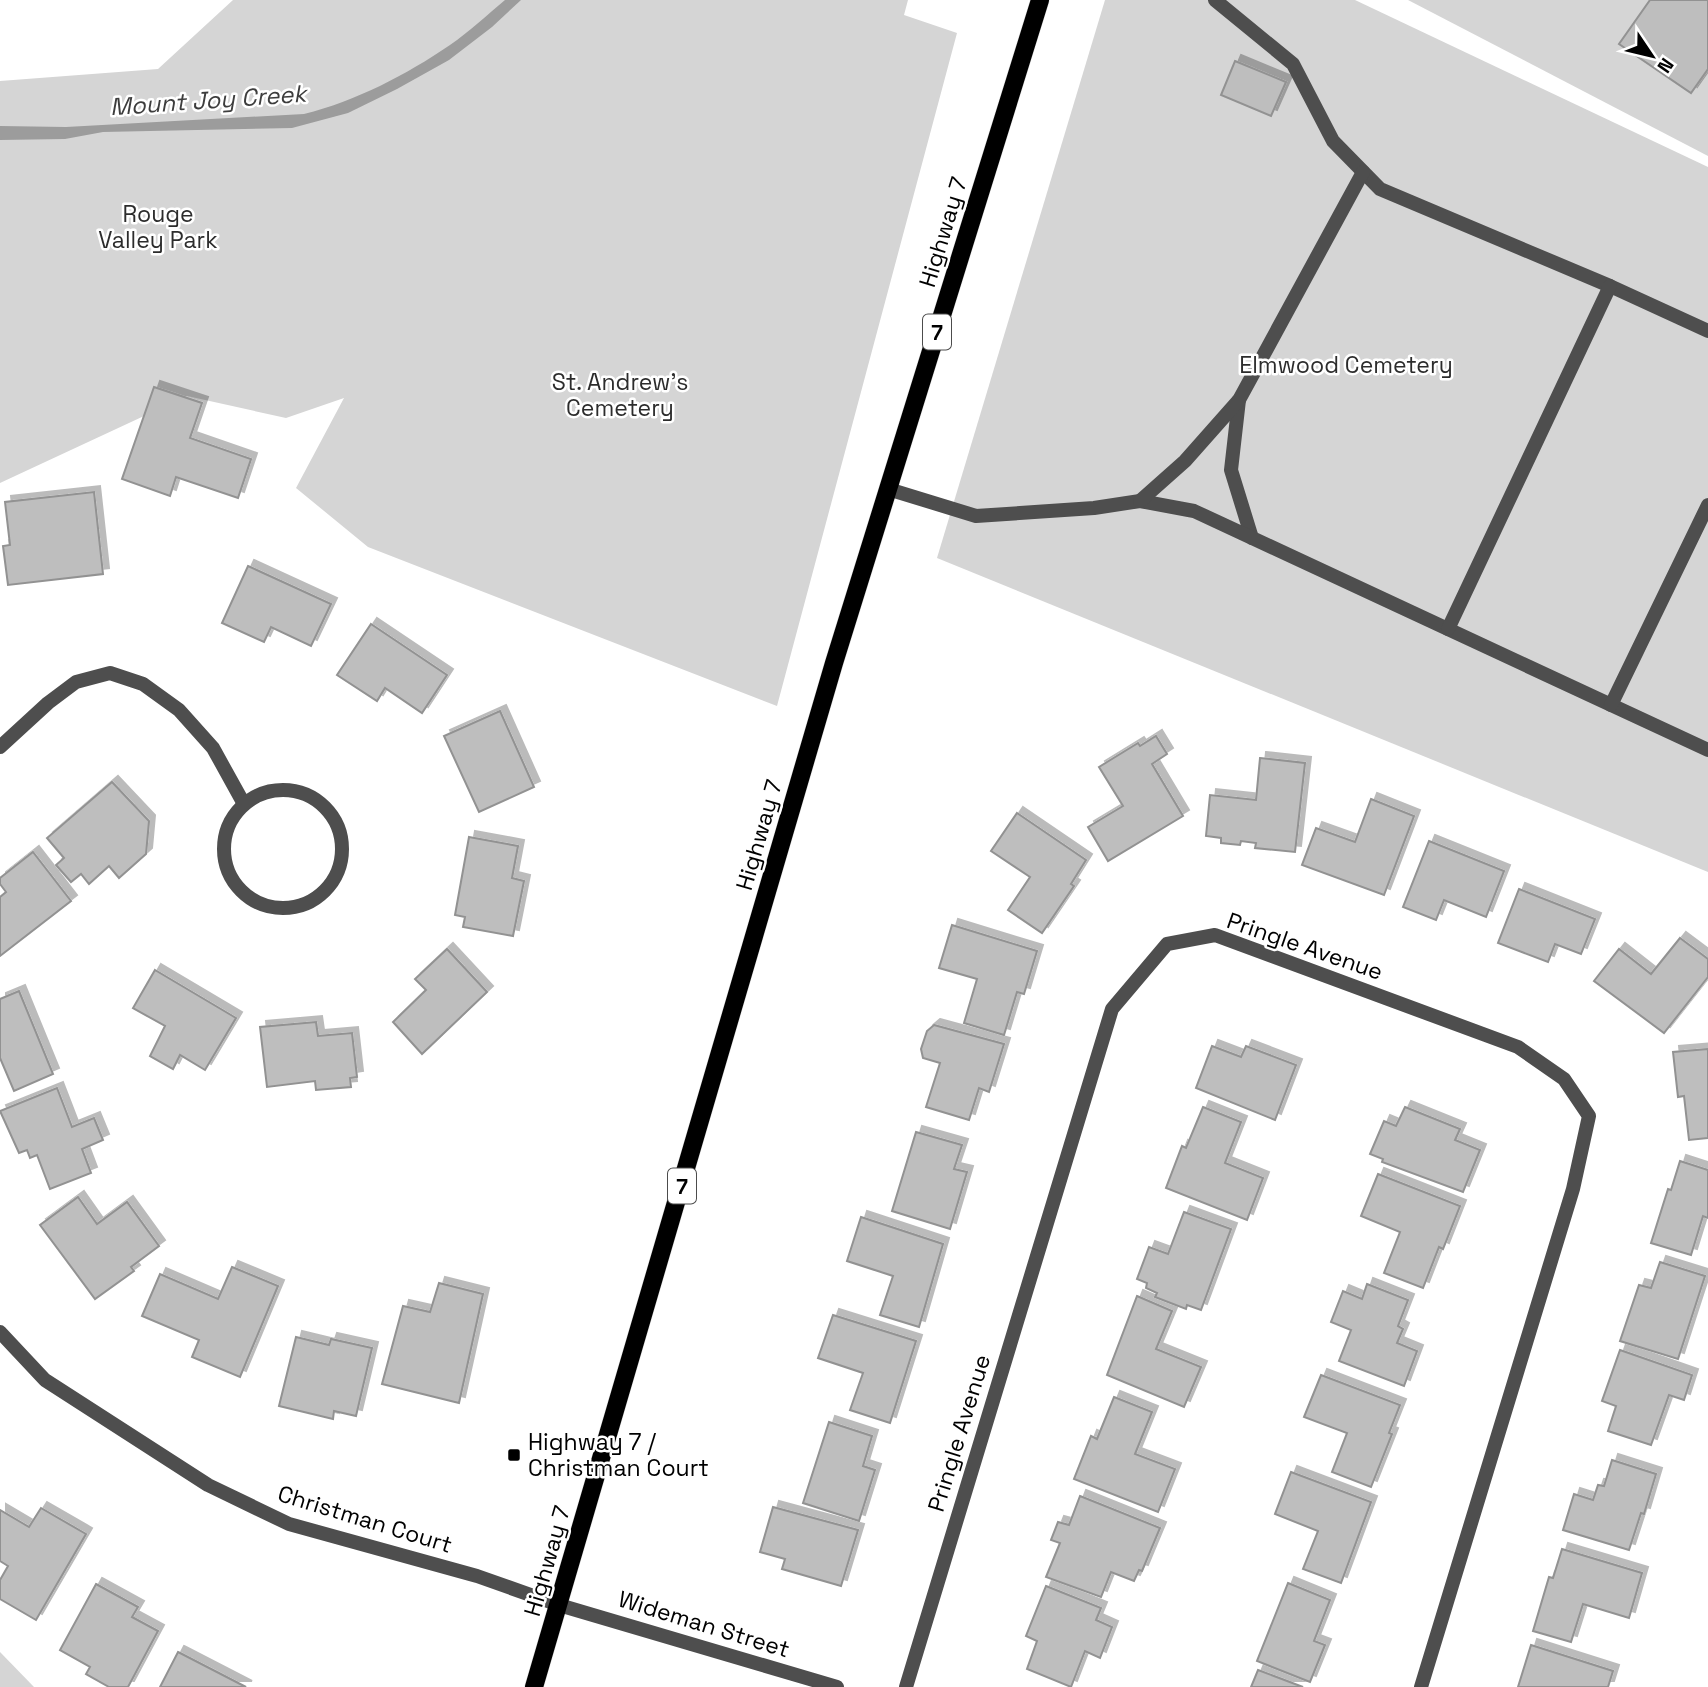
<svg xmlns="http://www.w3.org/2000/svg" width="1708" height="1687" font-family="'Space Grotesk',sans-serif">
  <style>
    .green { fill: #d5d5d5 }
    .water { fill: #9c9c9c }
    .building { fill: #bebebe; stroke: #929292; stroke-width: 2; filter: url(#shadow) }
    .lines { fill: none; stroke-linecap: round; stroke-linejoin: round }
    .primary-casing { stroke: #dbdbdb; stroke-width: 19 }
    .service { stroke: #4e4e4e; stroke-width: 14 }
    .minor { stroke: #4e4e4e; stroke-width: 14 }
    .primary { stroke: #000; stroke-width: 18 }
    .poi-dot { fill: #000; stroke: #fff; stroke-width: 2.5 }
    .labels { text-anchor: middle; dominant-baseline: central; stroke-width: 5; stroke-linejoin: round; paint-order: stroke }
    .shield { fill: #fff; stroke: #4c4c4c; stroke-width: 2 }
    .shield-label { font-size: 21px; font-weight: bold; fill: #000 }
    .park-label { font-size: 23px; fill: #2c2c2c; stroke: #fff }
    .street-label { font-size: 23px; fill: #000; stroke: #fff }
    .poi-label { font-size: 23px; fill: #000; stroke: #fff; text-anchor: start }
    .water-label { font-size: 24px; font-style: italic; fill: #3d3d3d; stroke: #fff }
  </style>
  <defs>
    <filter id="shadow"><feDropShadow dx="6" dy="-6" stdDeviation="0" flood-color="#0004"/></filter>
  </defs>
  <rect width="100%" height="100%" fill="#fff"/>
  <!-- green -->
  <g class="green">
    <polygon points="233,0 908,0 904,15 957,33 777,706 368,547 296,488 344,398 286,418 187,396 0,483 0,81 158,69"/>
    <polygon points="1105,0 1355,0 1708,167 1708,872 937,558"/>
    <polygon points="1408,0 1708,0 1708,156"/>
    <polygon points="0,1652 34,1687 0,1687"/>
  </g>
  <!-- water -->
  <path class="water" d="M505 0H521L492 27 449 60 397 89 348 113 292 128 103 132 65 139 0 140V126L66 127 304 114C356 101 406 75 450 45 469 32 487 15 505 0Z"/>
  <!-- building -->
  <g class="building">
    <polygon points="1650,0 1708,0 1708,69 1691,93 1619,44"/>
    <polygon points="1235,61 1286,82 1271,116 1221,95"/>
    <polygon points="154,387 202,403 190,438 251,459 238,498 176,477 170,496 122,479"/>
    <polygon points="94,492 103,574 8,585 3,546 10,545 5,502"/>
    <polygon points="248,566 331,604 311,646 271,627 264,642 222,623"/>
    <polygon points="371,624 447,675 422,713 385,688 377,701 337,675"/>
    <polygon points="500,711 534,787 479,812 444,736"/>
    <polygon points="1156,736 1167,754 1152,764 1183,816 1108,861 1088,827 1123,806 1099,767 1138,743 1140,746"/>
    <polygon points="1260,758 1305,763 1295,852 1255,848 1256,843 1241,841 1240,845 1221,843 1221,838 1206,836 1210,795 1256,800"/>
    <polygon points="112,782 149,821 146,854 119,878 109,866 89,884 81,874 71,882 56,865 64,858 47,838"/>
    <polygon points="1371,799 1414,816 1384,895 1302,865 1316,828 1355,842"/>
    <polygon points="1017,813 1086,860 1071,884 1074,886 1042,933 1008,910 1030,877 991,851"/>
    <polygon points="469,837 518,846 512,878 524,881 513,936 463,927 465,917 455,915"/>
    <polygon points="1429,841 1504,871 1486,917 1444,900 1436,920 1403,907"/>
    <polygon points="33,852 71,901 0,956 0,897 6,892 0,884 0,878"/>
    <polygon points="1519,889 1595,919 1581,954 1555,944 1548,962 1498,943"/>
    <polygon points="952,925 1037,951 1024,994 1017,992 1004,1035 964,1023 977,979 939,968"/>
    <polygon points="1680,938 1708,959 1708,977 1664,1033 1594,981 1619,949 1651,974"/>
    <polygon points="447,949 487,992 422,1054 393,1022 426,990 415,979"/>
    <polygon points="155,970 236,1018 205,1070 180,1055 173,1069 150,1056 165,1026 133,1008"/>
    <polygon points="19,991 53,1074 14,1091 0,1058 0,999"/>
    <polygon points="316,1022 318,1036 352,1033 357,1077 350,1078 351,1087 316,1090 315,1081 267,1087 260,1027"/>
    <polygon points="934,1025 1004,1044 989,1092 979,1088 969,1120 926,1107 940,1063 923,1058 921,1049 927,1031"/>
    <polygon points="1212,1046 1241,1057 1246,1046 1296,1065 1275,1120 1196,1088"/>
    <polygon points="1708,1049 1708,1138 1689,1140 1684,1096 1678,1097 1673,1052"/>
    <polygon points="57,1088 72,1127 94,1118 103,1140 82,1149 91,1173 50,1189 37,1155 30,1158 27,1150 19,1153 0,1111"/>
    <polygon points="1203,1107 1241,1122 1225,1163 1263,1178 1247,1220 1166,1188 1182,1146 1186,1148"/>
    <polygon points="1405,1107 1460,1129 1455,1140 1480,1150 1463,1192 1382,1162 1383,1159 1370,1154 1384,1121 1396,1126"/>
    <polygon points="916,1132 962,1145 954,1169 967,1172 950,1229 892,1211"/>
    <polygon points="1680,1161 1708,1170 1708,1218 1703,1216 1691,1255 1651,1243 1668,1189 1671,1190"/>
    <polygon points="1378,1174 1460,1206 1443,1249 1439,1247 1423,1288 1384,1273 1400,1232 1361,1216"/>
    <polygon points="78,1197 97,1224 127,1202 159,1246 131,1267 134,1271 95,1299 40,1225"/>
    <polygon points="1184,1212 1231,1229 1201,1310 1187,1305 1186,1309 1155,1297 1157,1293 1146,1288 1147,1283 1137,1279 1149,1247 1168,1254"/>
    <polygon points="861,1217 943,1244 919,1327 880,1315 893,1276 847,1261"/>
    <polygon points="1660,1262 1705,1276 1678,1359 1620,1341 1639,1285 1651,1288"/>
    <polygon points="232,1267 278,1286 240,1377 192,1357 199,1340 142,1316 160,1274 218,1299"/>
    <polygon points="439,1283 483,1294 459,1403 382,1384 403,1306 430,1312"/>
    <polygon points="1367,1284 1408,1300 1398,1326 1403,1329 1397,1343 1417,1351 1404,1386 1339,1361 1351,1330 1331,1322 1343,1291 1362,1299"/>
    <polygon points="1137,1296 1172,1311 1156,1349 1201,1367 1184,1407 1107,1375"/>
    <polygon points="833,1315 916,1341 890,1423 850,1410 863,1373 818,1358"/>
    <polygon points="296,1337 329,1345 331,1339 372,1348 356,1416 334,1411 333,1419 279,1406"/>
    <polygon points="1620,1350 1692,1375 1684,1400 1669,1395 1651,1445 1608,1431 1616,1406 1602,1401"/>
    <polygon points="1321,1375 1400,1405 1389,1433 1392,1434 1371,1487 1332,1472 1347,1433 1304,1417"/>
    <polygon points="1114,1397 1152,1412 1135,1454 1175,1469 1158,1512 1074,1479 1091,1436 1097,1439"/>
    <polygon points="829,1422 872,1436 863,1466 875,1470 859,1521 803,1503"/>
    <polygon points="1612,1460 1656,1474 1644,1514 1641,1513 1629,1550 1563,1530 1574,1494 1593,1500 1598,1485 1604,1486"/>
    <polygon points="1291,1472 1371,1502 1341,1583 1303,1569 1318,1531 1275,1514"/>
    <polygon points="1080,1496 1160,1528 1142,1571 1139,1570 1134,1581 1111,1572 1101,1597 1046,1577 1060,1543 1051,1540 1058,1522 1069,1525"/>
    <polygon points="773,1507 858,1530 841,1586 782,1569 785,1559 760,1552"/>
    <polygon points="41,1508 86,1534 36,1620 0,1599 0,1580 8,1566 0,1561 0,1510 29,1527"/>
    <polygon points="1562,1549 1642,1573 1629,1618 1583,1604 1571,1642 1533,1631 1549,1577 1553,1578"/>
    <polygon points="1288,1583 1330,1600 1314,1641 1325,1645 1310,1682 1257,1661"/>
    <polygon points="96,1584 138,1607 132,1617 158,1631 128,1687 109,1687 86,1674 90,1667 60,1650"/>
    <polygon points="1046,1586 1101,1608 1096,1620 1112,1627 1100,1658 1085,1651 1071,1687 1027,1669 1037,1641 1026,1636"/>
    <polygon points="1531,1645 1613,1671 1608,1687 1518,1687"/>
    <polygon points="178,1652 182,1654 246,1687 160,1687"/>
    <polygon points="1258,1670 1303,1687 1251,1687"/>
  </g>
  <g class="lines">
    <defs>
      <polyline id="primary" points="534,1687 834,663 1040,0"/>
    </defs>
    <!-- primary casing -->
    <use href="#primary" class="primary-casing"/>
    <!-- service -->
    <g class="service">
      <polyline points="1215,0 1293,64 1333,141 1380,189 1610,286 1708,331"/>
      <polyline points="1239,400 1231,470 1252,538"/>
      <polyline points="888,489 976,516 1094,508 1140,501 1194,511 1708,750"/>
      <polyline points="1140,501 1185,461 1239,400 1363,172"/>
      <polyline points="1448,629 1610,286"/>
      <polyline points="1611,705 1708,505"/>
    </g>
    <!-- minor -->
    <g class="minor">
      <polyline points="0,747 48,703 76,682 110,673 143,684 179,710 213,748 244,804"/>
      <circle cx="283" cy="849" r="59"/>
      <polyline points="0,1332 45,1380 208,1485 289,1524 477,1576 559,1605 837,1687"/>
      <polyline points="906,1687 1112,1009 1167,944 1215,935 1518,1047 1564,1079 1589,1116 1573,1189 1421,1687"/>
    </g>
    <!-- primary -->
    <use href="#primary" class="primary"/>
  </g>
  <!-- markers -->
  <rect class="poi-dot" x="507" y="1448" width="14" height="14" rx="3.5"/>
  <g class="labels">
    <!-- shield labels -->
    <g class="shield">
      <rect x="923" y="314.5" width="28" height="35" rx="5"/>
      <rect x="668" y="1168.5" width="28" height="35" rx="5"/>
    </g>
    <g class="shield-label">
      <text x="937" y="332">7</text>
      <text x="682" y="1186">7</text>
    </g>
    <!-- park labels -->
    <g class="park-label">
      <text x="158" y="214">Rouge<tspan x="158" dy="26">Valley Park</tspan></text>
      <text x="1346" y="365">Elmwood Cemetery</text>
      <text x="620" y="382">St. Andrew's<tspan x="620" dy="26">Cemetery</tspan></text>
    </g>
    <!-- street labels -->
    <g class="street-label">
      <text transform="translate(943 232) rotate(-73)">Highway 7</text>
      <text transform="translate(759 835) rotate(-74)">Highway 7</text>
      <text transform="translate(1305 946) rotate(19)">Pringle Avenue</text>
      <text transform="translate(959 1433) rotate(-73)">Pringle Avenue</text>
      <text transform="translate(365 1519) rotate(17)">Christman Court</text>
      <text transform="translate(547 1561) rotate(-74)">Highway 7</text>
      <text transform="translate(704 1624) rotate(17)">Wideman Street</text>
    </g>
    <!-- poi labels -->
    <g class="poi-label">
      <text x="528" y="1442">Highway 7 /<tspan x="528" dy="26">Christman Court</tspan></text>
    </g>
    <!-- water labels -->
    <g class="water-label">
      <text transform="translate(208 100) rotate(-4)">Mount Joy Creek</text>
    </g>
  </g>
  <!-- north arrow -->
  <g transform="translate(1652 56) rotate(125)" stroke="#ffffff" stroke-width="5" paint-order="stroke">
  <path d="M0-5L12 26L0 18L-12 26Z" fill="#000000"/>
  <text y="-10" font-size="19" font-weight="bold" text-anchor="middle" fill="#000000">N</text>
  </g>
</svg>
